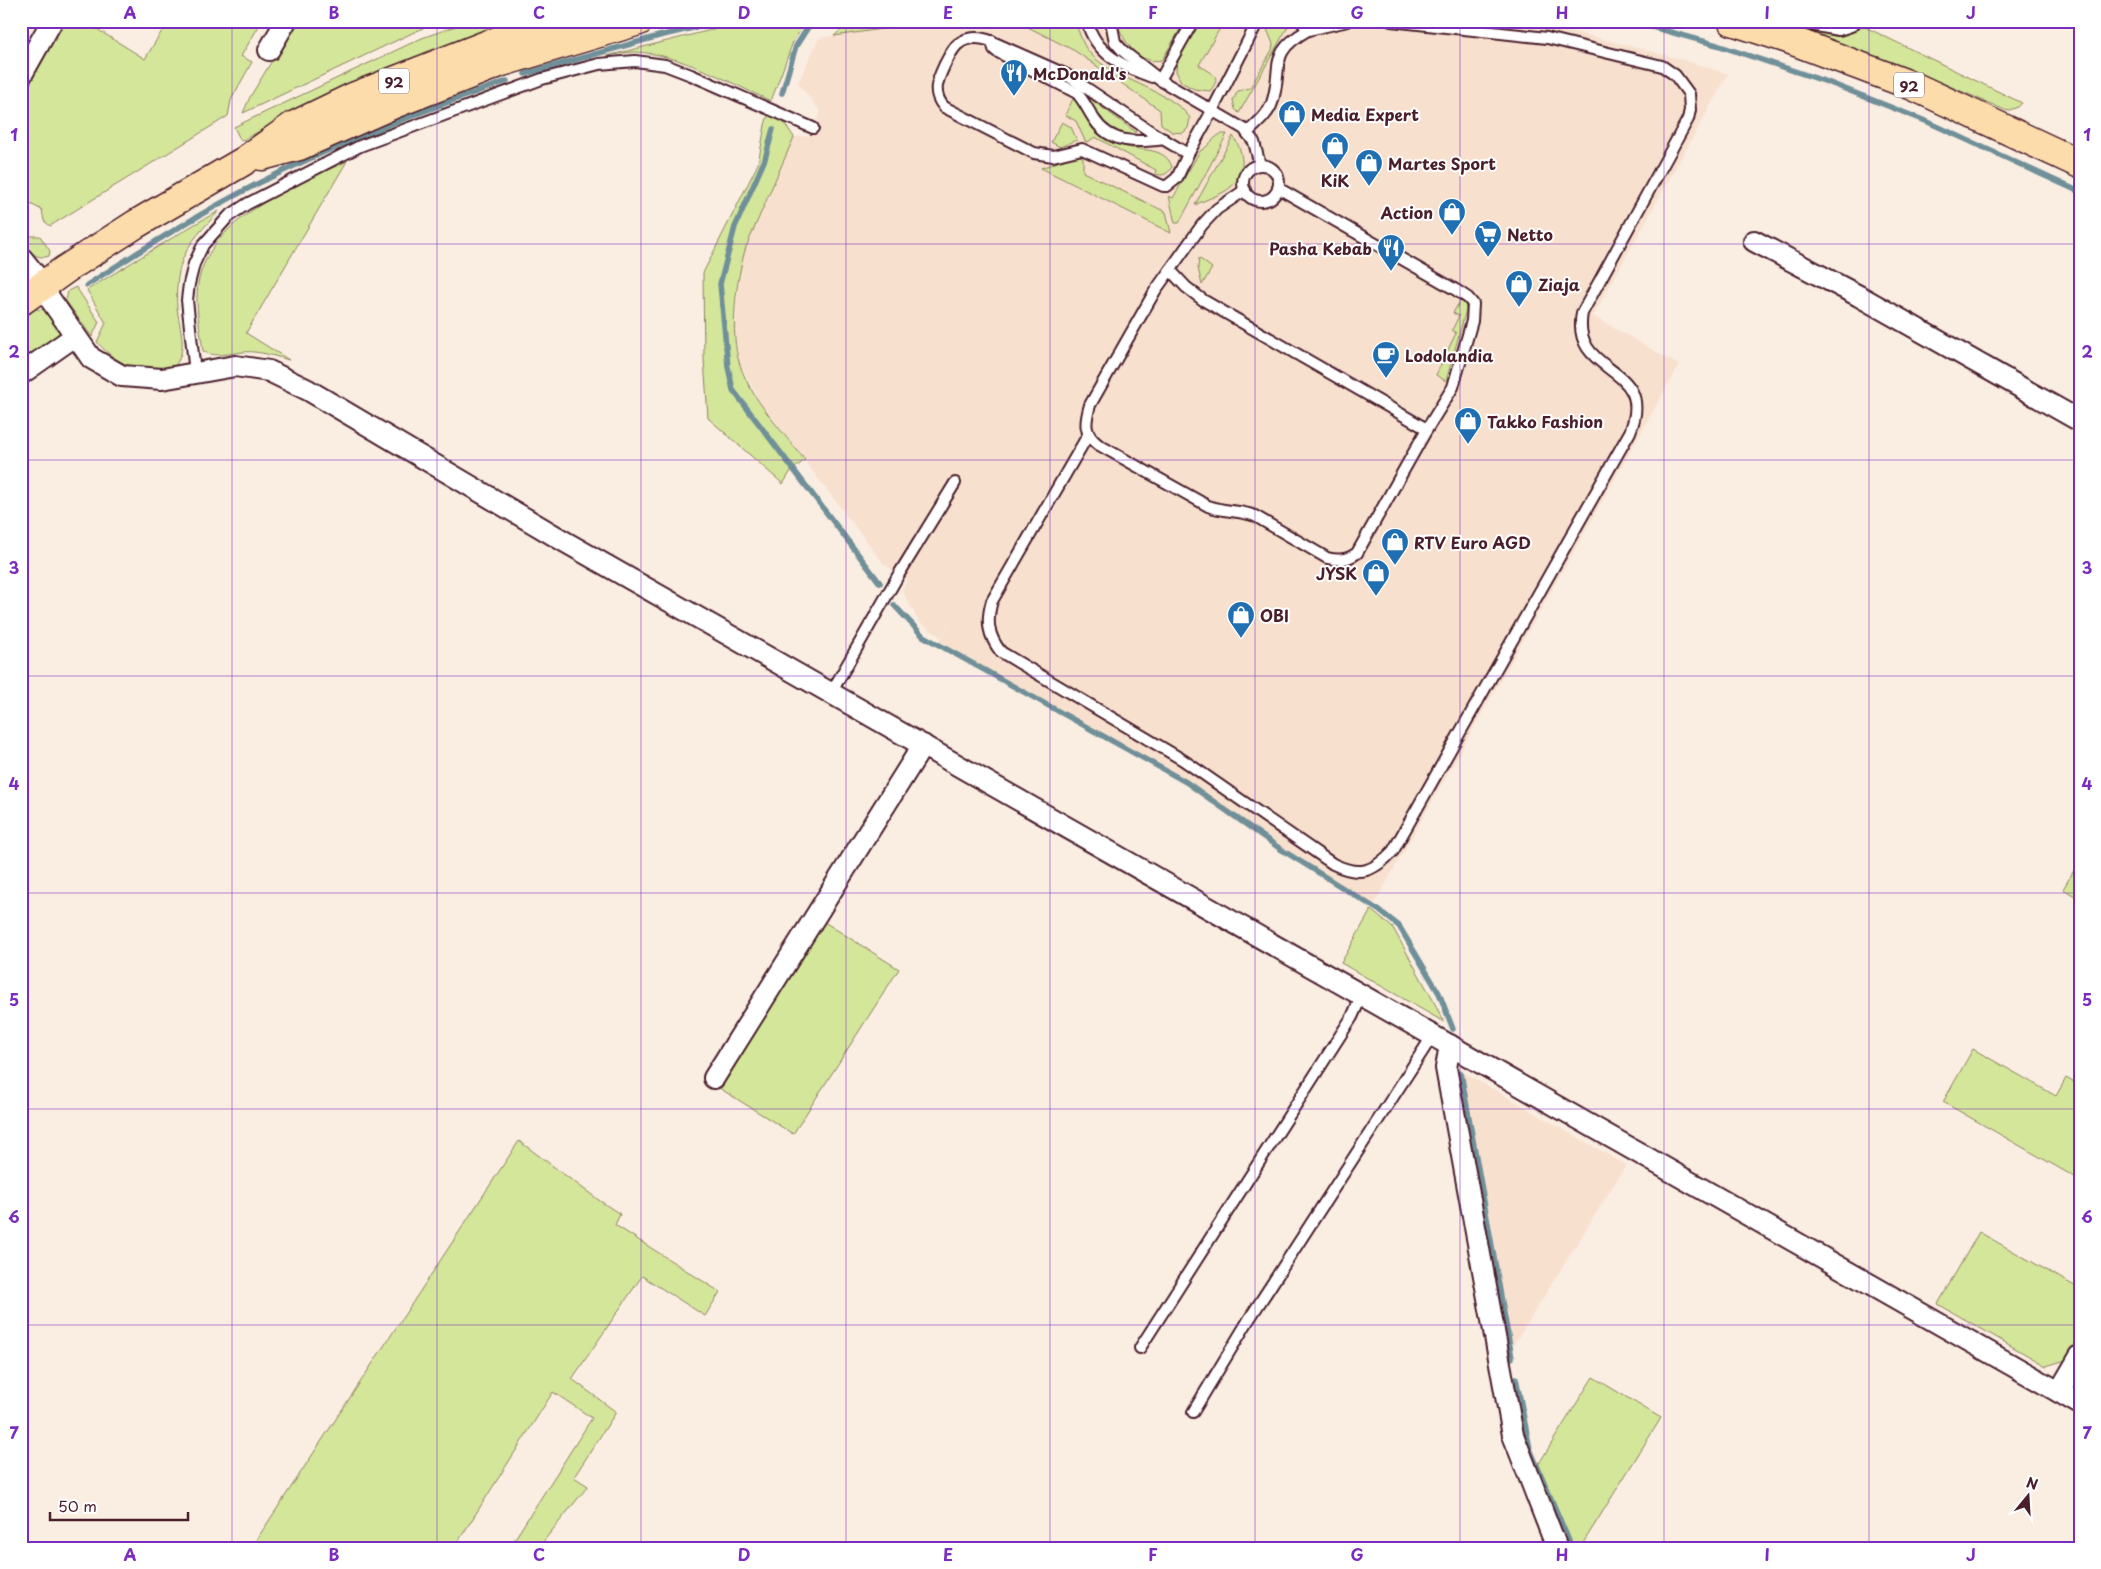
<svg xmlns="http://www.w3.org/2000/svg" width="2101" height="1569" font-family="'Playpen Sans',sans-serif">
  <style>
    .built { fill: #f7e0ce }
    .green { fill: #d3e69a; stroke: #8e8262 }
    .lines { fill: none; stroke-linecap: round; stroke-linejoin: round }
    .stream { stroke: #709099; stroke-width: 5.5 }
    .service-casing { stroke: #4a1f2b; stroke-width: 14 }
    .minor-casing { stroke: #4a1f2b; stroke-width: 24 }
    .tertiary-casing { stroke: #4a1f2b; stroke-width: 29 }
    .primary-casing { stroke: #4a1f2b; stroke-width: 31 }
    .service { stroke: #fff; stroke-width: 10 }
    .minor { stroke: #fff; stroke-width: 20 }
    .tertiary { stroke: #fff; stroke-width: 25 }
    .primary { stroke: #fddcac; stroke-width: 28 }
    .grid { fill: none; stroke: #7b2cbf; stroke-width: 1; stroke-opacity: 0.55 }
    .labels { text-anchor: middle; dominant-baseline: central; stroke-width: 4; stroke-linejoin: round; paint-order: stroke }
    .shield { fill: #fff; stroke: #80626b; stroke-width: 1 }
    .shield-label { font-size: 15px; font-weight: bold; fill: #4a1f2b }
    .poi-label { font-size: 16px; font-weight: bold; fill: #4a1f2b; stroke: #fff; text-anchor: start }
    .neatline { fill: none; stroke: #7b2cbf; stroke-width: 2 }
    .grid-label { font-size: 16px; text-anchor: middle; font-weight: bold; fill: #7b2cbf }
  </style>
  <rect width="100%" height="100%" fill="#faede2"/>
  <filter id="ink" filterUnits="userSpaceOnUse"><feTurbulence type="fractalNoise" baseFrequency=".02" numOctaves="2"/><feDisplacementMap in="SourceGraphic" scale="10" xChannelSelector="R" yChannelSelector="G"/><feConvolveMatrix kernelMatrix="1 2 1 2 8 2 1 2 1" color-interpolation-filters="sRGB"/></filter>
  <g filter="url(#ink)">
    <!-- built -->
    <g class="built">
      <polygon points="936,21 1509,21 1556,27 1680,59 1728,74 1593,316 1679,365 1374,904 1289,853 1286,857 1186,786 1137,754 938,644 955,614 941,637 919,622 902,590 908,580 884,564 762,405 740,365 735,332 740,266 746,247 794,137 809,136 821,112 798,83 819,38"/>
      <polygon points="1456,1068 1626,1165 1506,1357 1490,1269"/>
    </g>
    <!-- green -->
    <g class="green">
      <polygon points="63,21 84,21 145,59 168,21 262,21 241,56 252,62 231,100 228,116 50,226 44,221 42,210 21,199 21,94"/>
      <polygon points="296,21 427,21 425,27 243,113 250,97"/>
      <polygon points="470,21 510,21 365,79 301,109 241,141 234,127 422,38"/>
      <path d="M747 21H806L793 42 771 101C730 83 679 53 634 52 625 52 616 55 607 56Z"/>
      <polygon points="851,21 936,21 834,36"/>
      <path d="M1016 21H1074C1079 29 1081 43 1089 52 1113 81 1169 88 1190 118L1188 128 1183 133 1172 132 1161 124 1160 110 1075 51Z"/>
      <path d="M1116 21H1185L1162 60C1137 65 1124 41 1116 21Z"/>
      <path d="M1201 21H1224L1199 65C1212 74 1223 75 1210 91L1194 89 1181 82 1176 71 1177 62Z"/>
      <polygon points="1291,21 1239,113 1235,109 1233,100 1238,91 1250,88 1272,50 1273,44 1267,29 1271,22"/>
      <path d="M1779 21C1802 21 1823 36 1846 33 1853 33 1856 26 1863 26L2022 103 2018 107 2007 111 1945 84Z"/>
      <path d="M1089 98 1136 132C1114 145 1096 115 1089 98Z"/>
      <path d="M1073 99C1084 108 1086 123 1096 132 1102 138 1112 142 1120 145 1137 152 1165 145 1172 167 1167 175 1163 176 1155 174L1156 170 1095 137 1088 142 1085 141 1076 121 1065 115Z"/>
      <path d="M768 115 782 120 794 137 746 247C736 280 729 332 740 365 751 399 783 432 805 460L791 471 783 484 708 418 704 359 703 273 758 164 765 125Z"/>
      <polygon points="1062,122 1071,127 1077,140 1060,147 1051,142"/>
      <path d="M1221 134H1227L1179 223H1175L1169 196 1173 198 1200 151C1209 147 1212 138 1221 134Z"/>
      <path d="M1233 136C1244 152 1247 173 1231 187 1222 195 1206 199 1195 205Z"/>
      <polygon points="1083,153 1083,172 1166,212 1171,233 1041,168"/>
      <path d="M347 161 246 333 289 360C278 357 266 353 254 352 237 350 217 360 203 351 200 327 193 299 200 275 217 215 295 186 347 161Z"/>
      <path d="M219 211C205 227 189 241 182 261 177 274 176 293 177 307 179 328 189 349 174 367 139 370 122 370 97 342L106 323 87 290 195 224Z"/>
      <path d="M27 236H40L50 251 49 256C38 260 29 252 22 244Z"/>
      <polygon points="1199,258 1212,268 1202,285 1198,268"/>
      <polygon points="76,287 99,322 92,337 66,301 68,291"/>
      <polygon points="1460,301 1465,304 1466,310 1446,381 1436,375 1456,333 1452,330 1459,316 1453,313"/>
      <polygon points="36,309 46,310 61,330 52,344 21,368 21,320"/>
      <polygon points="2080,860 2080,899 2063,889"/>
      <polygon points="1371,910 1393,928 1433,1000 1444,1022 1341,963"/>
      <polygon points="821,920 899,969 793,1134 716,1086"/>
      <polygon points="1973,1049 2056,1096 2066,1078 2080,1086 2080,1180 1943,1102"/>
      <polygon points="519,1141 600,1201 620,1214 615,1225 720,1292 705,1316 642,1276 572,1379 616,1412 574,1477 588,1486 538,1548 509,1548 592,1418 553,1392 454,1548 251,1548"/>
      <polygon points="1979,1232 2080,1289 2080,1335 2066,1360 2046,1366 1938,1304"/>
      <polygon points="1593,1377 1661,1418 1580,1548 1564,1548 1533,1473"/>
    </g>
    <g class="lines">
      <!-- stream -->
      <g class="stream">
        <polyline points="1631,21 1717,45 1830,83 1928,122 2080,192"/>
        <polyline points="525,74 659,36 723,21"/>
        <polyline points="782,93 796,46 812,21"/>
        <polyline points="773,129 765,159 735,227 720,284 728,367 733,390 880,583"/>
        <path d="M87 285C142 249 198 214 257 184 337 143 422 111 507 81"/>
        <polyline points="894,605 923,636 1186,782 1282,850 1380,911 1399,926 1439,993 1453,1029"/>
        <polyline points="1461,1073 1512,1358"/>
        <polyline points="1516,1378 1530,1449 1572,1548"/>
      </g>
      <defs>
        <g id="service">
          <path d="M1087 21C1095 54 1124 67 1152 77"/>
          <polyline points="1111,21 1115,42 1123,51 1160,80 1244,129 1254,142 1260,165"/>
          <polyline points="1301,21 1308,30 1348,21"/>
          <path d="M992 41 994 49 996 51 1077 93C1084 101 1088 110 1094 119 1110 144 1137 143 1164 139"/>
          <polyline points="1160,80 1193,21"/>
          <path d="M1247 133C1256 124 1268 115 1272 103 1284 66 1266 54 1308 30"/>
          <path d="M1188 154 1153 133 1067 75 988 40C978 37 967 37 958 44 952 49 949 57 945 64 938 79 931 92 944 107L1034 153 1053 156 1082 149 1163 186H1167L1177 178 1188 154 1212 111 1258 21"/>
          <circle cx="1261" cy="183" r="18"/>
          <polyline points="1278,188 1456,290 1468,298 1473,304 1472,321 1453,387 1427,429"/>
          <path d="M1170 270 1186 287 1203 300 1427 429 1357 553C1347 560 1339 561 1327 558L1255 516C1239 510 1223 512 1208 506L1099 445C1083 434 1085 422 1090 405L1155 291Z"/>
          <polyline points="1170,270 1202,225 1217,209 1245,190"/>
          <polyline points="195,373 187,300 189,284 194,264 203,245 229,216 247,204 360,146 542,79 599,64 635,61 665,65 691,75 813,128"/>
          <path d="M1088 435 992 601C986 621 988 636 1001 652L1183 760 1333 864C1360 877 1373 872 1393 851L1630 432C1658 362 1570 378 1582 313L1688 119 1690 110 1689 94 1675 75 1662 66 1547 38 1391 21"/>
          <polyline points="831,693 899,574 955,483"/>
          <polyline points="1140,1348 1352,1017 1362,995"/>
          <polyline points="1193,1412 1248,1321 1433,1035"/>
        </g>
        <g id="minor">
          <polyline points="1816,21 1838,25 1850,21"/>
          <polyline points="269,50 286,21"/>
          <polyline points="21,76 52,21"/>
          <polyline points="1754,241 1859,296 2080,421"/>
          <polyline points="41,286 91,358 122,376 162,379 235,366 269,371 308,390 567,543 2080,1404"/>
          <polyline points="21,374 75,336"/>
          <polyline points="1450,1045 1446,1068 1513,1435 1557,1548"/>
          <polyline points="714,1078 923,745"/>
          <polyline points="2059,1392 2080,1356"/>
        </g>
        <polyline id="tertiary" points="21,261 41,286"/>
        <g id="primary">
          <polyline points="1732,21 1788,39 1913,86 2080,164"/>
          <polyline points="262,156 299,146 394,104 502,62 639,21"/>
          <polyline points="21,301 66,269 136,224 244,161 293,126 353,97 486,45 554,21"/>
        </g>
      </defs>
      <!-- service casing -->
      <use href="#service" class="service-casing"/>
      <!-- minor casing -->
      <use href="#minor" class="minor-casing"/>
      <!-- tertiary casing -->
      <use href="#tertiary" class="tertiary-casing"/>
      <!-- primary casing -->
      <use href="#primary" class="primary-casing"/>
      <!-- service -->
      <use href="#service" class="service"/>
      <!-- minor -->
      <use href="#minor" class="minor"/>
      <!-- tertiary -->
      <use href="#tertiary" class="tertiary"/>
      <!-- primary -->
      <use href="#primary" class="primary"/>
    </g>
  </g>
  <!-- grid -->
  <path class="grid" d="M232 21V1548M437 21V1548M641 21V1548M846 21V1548M1050 21V1548M1255 21V1548M1460 21V1548M1664 21V1548M1869 21V1548M21 244H2080M21 460H2080M21 676H2080M21 893H2080M21 1109H2080M21 1325H2080"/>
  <!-- icons -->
  <defs>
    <symbol id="restaurant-pin" viewBox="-11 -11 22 30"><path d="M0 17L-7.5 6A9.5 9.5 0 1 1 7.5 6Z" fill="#1f6fb2" stroke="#fff"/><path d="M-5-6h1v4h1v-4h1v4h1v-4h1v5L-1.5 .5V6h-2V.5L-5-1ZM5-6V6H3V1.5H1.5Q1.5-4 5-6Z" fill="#fff"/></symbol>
    <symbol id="shop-pin" viewBox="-11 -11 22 30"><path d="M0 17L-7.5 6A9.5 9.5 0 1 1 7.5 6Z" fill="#1f6fb2" stroke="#fff"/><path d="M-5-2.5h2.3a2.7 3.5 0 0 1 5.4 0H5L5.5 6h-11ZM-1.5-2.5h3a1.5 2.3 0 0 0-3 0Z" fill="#fff"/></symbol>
    <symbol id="supermarket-pin" viewBox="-11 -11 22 30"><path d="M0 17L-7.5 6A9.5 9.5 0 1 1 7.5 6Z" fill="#1f6fb2" stroke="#fff"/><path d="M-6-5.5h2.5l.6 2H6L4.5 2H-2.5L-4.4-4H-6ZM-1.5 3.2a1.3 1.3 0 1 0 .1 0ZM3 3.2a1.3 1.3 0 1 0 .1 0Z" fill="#fff"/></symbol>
    <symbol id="cafe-pin" viewBox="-11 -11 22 30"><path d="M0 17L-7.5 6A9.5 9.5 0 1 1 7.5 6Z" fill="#1f6fb2" stroke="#fff"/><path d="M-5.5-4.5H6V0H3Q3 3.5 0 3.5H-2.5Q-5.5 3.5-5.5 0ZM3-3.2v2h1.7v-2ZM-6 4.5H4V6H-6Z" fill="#fff"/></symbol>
  </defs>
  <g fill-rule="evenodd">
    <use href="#restaurant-pin" x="998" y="57" width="32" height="43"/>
    <use href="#shop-pin" x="1276" y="98" width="32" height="43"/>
    <use href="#shop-pin" x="1319" y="130" width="32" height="43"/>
    <use href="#shop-pin" x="1353" y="147" width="32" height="43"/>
    <use href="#shop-pin" x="1436" y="196" width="32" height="43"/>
    <use href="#supermarket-pin" x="1472" y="218" width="32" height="43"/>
    <use href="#restaurant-pin" x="1375" y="232" width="32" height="43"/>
    <use href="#shop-pin" x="1503" y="268" width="32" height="43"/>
    <use href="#cafe-pin" x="1370" y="339" width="32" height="43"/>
    <use href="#shop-pin" x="1452" y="405" width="32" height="43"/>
    <use href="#shop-pin" x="1379" y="526" width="32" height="43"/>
    <use href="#shop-pin" x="1360" y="557" width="32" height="43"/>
    <use href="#shop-pin" x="1225" y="599" width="32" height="43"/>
  </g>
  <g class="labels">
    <!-- shield labels -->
    <g class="shield">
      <rect x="379" y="68.5" width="30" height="25" rx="4"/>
      <rect x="1894" y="72.5" width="30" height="25" rx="4"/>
    </g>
    <g class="shield-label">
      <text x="394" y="81">92</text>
      <text x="1909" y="85">92</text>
    </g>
    <!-- poi labels -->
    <g class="poi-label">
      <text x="1033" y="73">McDonald's</text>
      <text x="1311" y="114">Media Expert</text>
      <text x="1388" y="163">Martes Sport</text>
      <text x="1335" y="180" text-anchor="middle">KiK</text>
      <text x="1433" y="212" text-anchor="end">Action</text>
      <text x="1507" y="234">Netto</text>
      <text x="1372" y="248" text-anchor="end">Pasha Kebab</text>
      <text x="1538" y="284">Ziaja</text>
      <text x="1405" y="355">Lodolandia</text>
      <text x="1487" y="421">Takko Fashion</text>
      <text x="1414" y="542">RTV Euro AGD</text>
      <text x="1357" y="573" text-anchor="end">JYSK</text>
      <text x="1260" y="615">OBI</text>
    </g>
  </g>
  <!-- margin -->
  <rect width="2101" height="1569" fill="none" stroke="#fff" stroke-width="55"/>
  <!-- north arrow -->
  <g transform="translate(2028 1496) rotate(18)" stroke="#ffffff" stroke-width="4" paint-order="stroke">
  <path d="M0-4L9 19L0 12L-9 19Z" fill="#4a1f2b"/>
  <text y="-8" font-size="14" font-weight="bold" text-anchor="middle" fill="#4a1f2b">N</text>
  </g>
  <!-- scale -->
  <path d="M50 1512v8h138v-8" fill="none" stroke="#4a1f2b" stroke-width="2.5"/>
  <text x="58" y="1512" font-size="15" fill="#4a1f2b" stroke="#ffffff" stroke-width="4" paint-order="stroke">50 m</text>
  <rect x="28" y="28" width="2046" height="1514" class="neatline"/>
  <g class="grid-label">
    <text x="130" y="19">A</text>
    <text x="334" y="19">B</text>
    <text x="539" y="19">C</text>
    <text x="744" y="19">D</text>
    <text x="948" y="19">E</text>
    <text x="1153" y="19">F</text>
    <text x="1357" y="19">G</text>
    <text x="1562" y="19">H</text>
    <text x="1767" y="19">I</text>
    <text x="1971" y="19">J</text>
    <text x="14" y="141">1</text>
    <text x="2087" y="141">1</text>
    <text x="14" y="358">2</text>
    <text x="2087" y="358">2</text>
    <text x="14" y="574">3</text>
    <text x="2087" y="574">3</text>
    <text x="14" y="790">4</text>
    <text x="2087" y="790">4</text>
    <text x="14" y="1006">5</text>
    <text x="2087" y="1006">5</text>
    <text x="14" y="1223">6</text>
    <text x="2087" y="1223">6</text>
    <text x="14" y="1439">7</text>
    <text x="2087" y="1439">7</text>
    <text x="130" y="1561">A</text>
    <text x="334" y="1561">B</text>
    <text x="539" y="1561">C</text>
    <text x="744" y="1561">D</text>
    <text x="948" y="1561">E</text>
    <text x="1153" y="1561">F</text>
    <text x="1357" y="1561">G</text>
    <text x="1562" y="1561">H</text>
    <text x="1767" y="1561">I</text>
    <text x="1971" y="1561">J</text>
  </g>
</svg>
